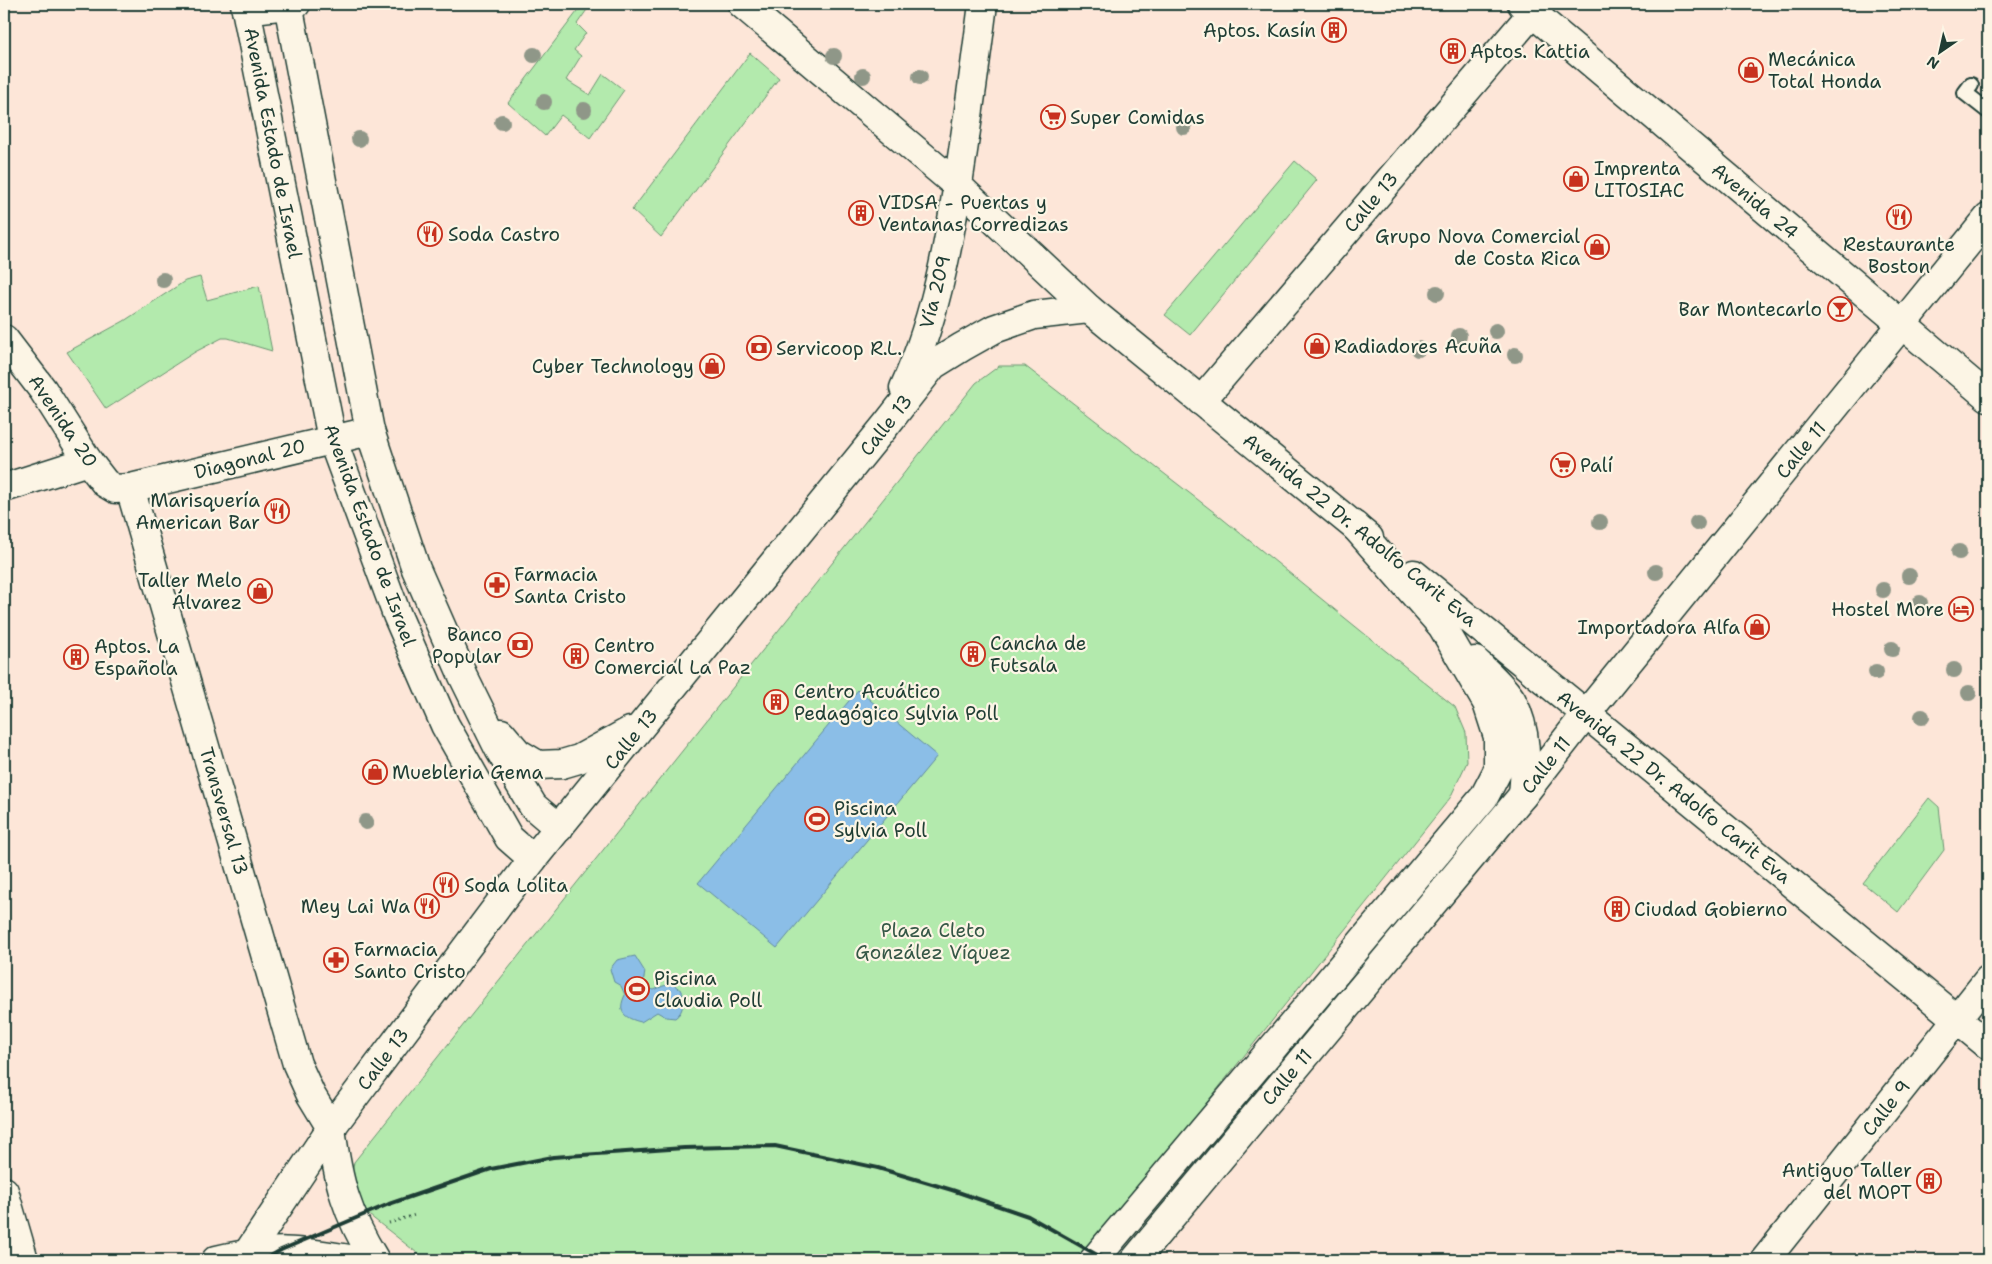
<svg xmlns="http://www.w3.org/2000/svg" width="1992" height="1264" font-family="'Shantell Sans',sans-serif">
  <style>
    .green { fill: #b3eaad; stroke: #699470 }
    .water { fill: #8bbee7; stroke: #608a9f }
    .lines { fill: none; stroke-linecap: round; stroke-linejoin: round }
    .lane-casing { stroke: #1f3d34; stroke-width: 18 }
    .street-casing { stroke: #1f3d34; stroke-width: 31 }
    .secondary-casing { stroke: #1f3d34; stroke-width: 31 }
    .path { stroke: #1f3d34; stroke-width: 3; stroke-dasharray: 1 4; stroke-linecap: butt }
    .lane { stroke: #fcf5e5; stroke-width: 14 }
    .street { stroke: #fcf5e5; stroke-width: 28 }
    .secondary { stroke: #fcf5e5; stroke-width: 28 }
    .rail { stroke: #1f3d34; stroke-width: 4 }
    .tree { fill: #8f9788 }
    .labels { text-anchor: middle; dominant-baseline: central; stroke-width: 4.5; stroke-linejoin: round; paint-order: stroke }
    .poi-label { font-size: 19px; fill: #1f3d34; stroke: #fcf5e5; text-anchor: start }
    .street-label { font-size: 19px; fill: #1f3d34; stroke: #fcf5e5 }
    .park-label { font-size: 19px; fill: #355746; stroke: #fcf5e5 }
  </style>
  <rect width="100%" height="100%" fill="#fde6d8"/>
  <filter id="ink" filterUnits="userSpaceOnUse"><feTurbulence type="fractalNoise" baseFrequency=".02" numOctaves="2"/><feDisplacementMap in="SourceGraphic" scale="10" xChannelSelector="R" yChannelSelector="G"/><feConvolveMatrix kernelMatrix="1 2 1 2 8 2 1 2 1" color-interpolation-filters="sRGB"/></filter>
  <g filter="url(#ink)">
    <!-- green -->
    <g class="green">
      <polygon points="583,4 591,4 577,24 586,33 574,50 581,56 566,80 590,95 603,74 624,90 590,138 561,115 545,136 508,103"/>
      <polygon points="750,53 779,78 661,237 632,210"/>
      <polygon points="1295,161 1317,180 1190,335 1165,315"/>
      <polygon points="200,277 207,300 259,286 272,351 228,338 222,338 195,352 106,409 67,352 124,321 185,281"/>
      <polygon points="999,366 1025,366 1219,516 1455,707 1466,733 1467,762 1450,798 1081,1260 426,1260 360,1208 351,1178 354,1162 976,383"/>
      <polygon points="1929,798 1939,807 1944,850 1898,912 1863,883"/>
    </g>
    <!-- water -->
    <g class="water">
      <polygon points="858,690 937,756 777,948 698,883"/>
      <path d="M635 956 645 972 643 983 648 988 654 990 663 986 673 984 682 991C683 1001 685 1011 675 1018L666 1017 657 1012 641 1022C624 1018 617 1012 625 995L621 986 614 982 610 969 617 960Z"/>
    </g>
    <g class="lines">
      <defs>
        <polyline id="lane" points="1971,85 1965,93 1988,111"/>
        <g id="street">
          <polyline points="742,4 958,186"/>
          <polyline points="1522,4 1988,397"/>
          <polyline points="246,10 296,4"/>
          <polyline points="4,339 43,390 88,461 105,483 115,489 130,488 370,431"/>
          <polyline points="1201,401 1540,4"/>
          <polyline points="4,488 88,461"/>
          <polyline points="130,488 297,1064 311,1095 331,1128 243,1260"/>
          <polyline points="1586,714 1988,1045"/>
          <polyline points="4,1191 24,1260"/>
          <path d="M216 1260C271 1247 300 1250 355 1260"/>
          <polyline points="1765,1260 1988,980"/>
        </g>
        <g id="secondary">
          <polyline points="245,4 332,439 397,615 445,725 509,838 533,859"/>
          <polyline points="288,4 370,431 416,569 463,676 499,749 533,806 559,828"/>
          <polyline points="958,186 1089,309 1369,538"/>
          <path d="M904 388C939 312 952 226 964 144 971 97 977 51 983 4"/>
          <polyline points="1414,574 1586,714"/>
          <path d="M1475 661C1486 672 1504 687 1512 701 1528 731 1526 762 1523 795"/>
          <polyline points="501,733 518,753 538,765 562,764 579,759 630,731"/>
          <path d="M375 1260C346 1213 338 1182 331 1128L533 859 886 425 933 365 962 347 994 329 1034 315 1089 309"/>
          <polyline points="1094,1260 1484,797 1498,770 1498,737 1487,703 1442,626 1355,526"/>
          <polyline points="1135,1260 1523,795 1586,714 1988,218"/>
        </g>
      </defs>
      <!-- lane casing -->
      <use href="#lane" class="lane-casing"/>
      <!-- street casing -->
      <use href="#street" class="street-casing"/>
      <!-- secondary casing -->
      <use href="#secondary" class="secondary-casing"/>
      <!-- path -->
      <polyline class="path" points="389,1223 415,1215"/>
      <!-- lane -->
      <use href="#lane" class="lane"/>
      <!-- street -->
      <use href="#street" class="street"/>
      <!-- secondary -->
      <use href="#secondary" class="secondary"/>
      <!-- rail -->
      <polyline class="rail" points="264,1260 281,1250 389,1204 491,1169 553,1157 684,1148 775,1146 878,1168 952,1190 1028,1216 1106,1260"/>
    </g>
    <!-- trees -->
    <g class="tree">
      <circle cx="534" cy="55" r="8"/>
      <circle cx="834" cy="56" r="8"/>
      <circle cx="863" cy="76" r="8"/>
      <circle cx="920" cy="77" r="8"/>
      <circle cx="544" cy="102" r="8"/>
      <circle cx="584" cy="110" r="8"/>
      <circle cx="502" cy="122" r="8"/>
      <circle cx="1184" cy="127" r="8"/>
      <circle cx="359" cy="139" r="8"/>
      <circle cx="163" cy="280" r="8"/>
      <circle cx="1437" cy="293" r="8"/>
      <circle cx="1496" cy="331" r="8"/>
      <circle cx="1459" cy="336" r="8"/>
      <circle cx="1418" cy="349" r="8"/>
      <circle cx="1515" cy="355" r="8"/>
      <circle cx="1600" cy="522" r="8"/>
      <circle cx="1697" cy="523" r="8"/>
      <circle cx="1959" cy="552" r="8"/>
      <circle cx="1656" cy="572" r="8"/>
      <circle cx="1909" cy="576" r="8"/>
      <circle cx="1883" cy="590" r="8"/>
      <circle cx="1920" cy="603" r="8"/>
      <circle cx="1892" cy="649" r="8"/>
      <circle cx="1954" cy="670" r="8"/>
      <circle cx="1876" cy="672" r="8"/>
      <circle cx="1969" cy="693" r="8"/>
      <circle cx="1922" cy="717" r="8"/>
      <circle cx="366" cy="822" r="8"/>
    </g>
  </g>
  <!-- icons -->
  <defs>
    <symbol id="building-ring" viewBox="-11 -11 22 22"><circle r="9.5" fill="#fcf5e5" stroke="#c8321e" stroke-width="1.5"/><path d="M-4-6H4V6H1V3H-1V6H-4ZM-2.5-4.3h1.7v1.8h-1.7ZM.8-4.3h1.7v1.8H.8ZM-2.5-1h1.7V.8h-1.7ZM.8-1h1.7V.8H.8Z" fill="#c8321e"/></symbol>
    <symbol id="shop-ring" viewBox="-11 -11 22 22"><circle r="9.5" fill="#fcf5e5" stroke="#c8321e" stroke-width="1.5"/><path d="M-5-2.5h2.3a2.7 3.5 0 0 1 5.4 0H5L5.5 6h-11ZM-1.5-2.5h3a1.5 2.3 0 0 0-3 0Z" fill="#c8321e"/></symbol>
    <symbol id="supermarket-ring" viewBox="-11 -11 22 22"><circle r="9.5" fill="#fcf5e5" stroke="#c8321e" stroke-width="1.5"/><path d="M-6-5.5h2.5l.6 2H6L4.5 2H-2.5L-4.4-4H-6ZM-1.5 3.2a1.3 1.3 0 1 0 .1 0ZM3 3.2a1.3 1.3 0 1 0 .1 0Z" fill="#c8321e"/></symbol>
    <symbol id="restaurant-ring" viewBox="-11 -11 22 22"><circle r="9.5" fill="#fcf5e5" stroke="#c8321e" stroke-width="1.5"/><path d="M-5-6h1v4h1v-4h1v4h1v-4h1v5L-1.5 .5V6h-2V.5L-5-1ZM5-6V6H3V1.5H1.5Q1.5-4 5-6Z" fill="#c8321e"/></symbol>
    <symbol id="bar-ring" viewBox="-11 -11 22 22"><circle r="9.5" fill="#fcf5e5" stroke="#c8321e" stroke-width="1.5"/><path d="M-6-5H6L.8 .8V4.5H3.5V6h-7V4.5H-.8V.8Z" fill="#c8321e"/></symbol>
    <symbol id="bank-ring" viewBox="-11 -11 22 22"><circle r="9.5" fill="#fcf5e5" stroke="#c8321e" stroke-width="1.5"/><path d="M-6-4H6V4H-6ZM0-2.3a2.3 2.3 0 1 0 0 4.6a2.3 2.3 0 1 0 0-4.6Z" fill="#c8321e"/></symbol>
    <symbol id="pharmacy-ring" viewBox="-11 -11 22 22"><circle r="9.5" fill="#fcf5e5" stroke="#c8321e" stroke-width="1.5"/><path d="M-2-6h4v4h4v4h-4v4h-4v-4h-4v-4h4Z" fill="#c8321e"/></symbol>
    <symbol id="hotel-ring" viewBox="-11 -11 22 22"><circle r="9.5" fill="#fcf5e5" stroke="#c8321e" stroke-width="1.5"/><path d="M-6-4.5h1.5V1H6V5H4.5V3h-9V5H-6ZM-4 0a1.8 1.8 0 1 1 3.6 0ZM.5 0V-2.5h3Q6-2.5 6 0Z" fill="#c8321e"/></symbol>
    <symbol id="stadium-ring" viewBox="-11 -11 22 22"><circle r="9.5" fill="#fcf5e5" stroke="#c8321e" stroke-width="1.5"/><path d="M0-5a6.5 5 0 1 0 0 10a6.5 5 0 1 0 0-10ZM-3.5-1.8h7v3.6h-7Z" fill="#c8321e"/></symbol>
  </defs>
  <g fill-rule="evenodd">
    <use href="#building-ring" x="1320" y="16" width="28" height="28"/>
    <use href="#building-ring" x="1439" y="37" width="28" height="28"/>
    <use href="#shop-ring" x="1737" y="56" width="28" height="28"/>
    <use href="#supermarket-ring" x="1039" y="103" width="28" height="28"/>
    <use href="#shop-ring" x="1562" y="165" width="28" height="28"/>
    <use href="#building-ring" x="847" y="199" width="28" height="28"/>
    <use href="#restaurant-ring" x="1885" y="203" width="28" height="28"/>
    <use href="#restaurant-ring" x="416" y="220" width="28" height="28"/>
    <use href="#shop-ring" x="1583" y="233" width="28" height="28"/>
    <use href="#bar-ring" x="1826" y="295" width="28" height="28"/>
    <use href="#shop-ring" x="1303" y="332" width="28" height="28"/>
    <use href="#bank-ring" x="745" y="334" width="28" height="28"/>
    <use href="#shop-ring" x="698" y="352" width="28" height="28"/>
    <use href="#supermarket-ring" x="1549" y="451" width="28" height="28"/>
    <use href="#restaurant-ring" x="263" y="497" width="28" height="28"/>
    <use href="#pharmacy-ring" x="483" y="571" width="28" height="28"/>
    <use href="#shop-ring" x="246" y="577" width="28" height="28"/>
    <use href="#hotel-ring" x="1947" y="595" width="28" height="28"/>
    <use href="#shop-ring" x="1743" y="613" width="28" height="28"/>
    <use href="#bank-ring" x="506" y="631" width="28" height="28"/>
    <use href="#building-ring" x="959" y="640" width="28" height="28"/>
    <use href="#building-ring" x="562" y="642" width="28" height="28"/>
    <use href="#building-ring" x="62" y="643" width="28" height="28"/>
    <use href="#building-ring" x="762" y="688" width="28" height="28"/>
    <use href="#shop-ring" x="361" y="758" width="28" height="28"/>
    <use href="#stadium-ring" x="803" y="805" width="28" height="28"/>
    <use href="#restaurant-ring" x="432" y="871" width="28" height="28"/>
    <use href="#restaurant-ring" x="413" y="892" width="28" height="28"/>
    <use href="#building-ring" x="1603" y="895" width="28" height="28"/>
    <use href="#pharmacy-ring" x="322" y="946" width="28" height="28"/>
    <use href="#stadium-ring" x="623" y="975" width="28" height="28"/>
    <use href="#building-ring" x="1915" y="1167" width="28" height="28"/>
  </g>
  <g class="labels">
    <!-- poi labels -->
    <g class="poi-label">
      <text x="1316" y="30" text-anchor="end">Aptos. Kasín</text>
      <text x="1470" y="51">Aptos. Kattia</text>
      <text x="1768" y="59">Mecánica<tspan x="1768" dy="22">Total Honda</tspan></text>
      <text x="1070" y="117">Super Comidas</text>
      <text x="1594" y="168">Imprenta<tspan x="1594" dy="22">LITOSIAC</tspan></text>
      <text x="878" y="202">VIDSA - Puertas y<tspan x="878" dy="22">Ventanas Corredizas</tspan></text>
      <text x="448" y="234">Soda Castro</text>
      <text x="1580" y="236" text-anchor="end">Grupo Nova Comercial<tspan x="1580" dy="22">de Costa Rica</tspan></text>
      <text x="1899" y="244" text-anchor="middle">Restaurante<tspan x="1899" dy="22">Boston</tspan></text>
      <text x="1822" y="309" text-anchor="end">Bar Montecarlo</text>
      <text x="1334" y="346">Radiadores Acuña</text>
      <text x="776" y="348">Servicoop R.L.</text>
      <text x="694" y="366" text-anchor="end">Cyber Technology</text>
      <text x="1580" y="465">Palí</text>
      <text x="260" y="500" text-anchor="end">Marisquería<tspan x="260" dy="22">American Bar</tspan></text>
      <text x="514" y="574">Farmacia<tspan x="514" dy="22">Santa Cristo</tspan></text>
      <text x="242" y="580" text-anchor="end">Taller Melo<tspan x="242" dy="22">Álvarez</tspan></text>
      <text x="1944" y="609" text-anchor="end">Hostel More</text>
      <text x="1740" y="627" text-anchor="end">Importadora Alfa</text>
      <text x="502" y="634" text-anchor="end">Banco<tspan x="502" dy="22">Popular</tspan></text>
      <text x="990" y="643">Cancha de<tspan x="990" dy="22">Futsala</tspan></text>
      <text x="594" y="645">Centro<tspan x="594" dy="22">Comercial La Paz</tspan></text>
      <text x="94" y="646">Aptos. La<tspan x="94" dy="22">Española</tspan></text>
      <text x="794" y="691">Centro Acuático<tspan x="794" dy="22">Pedagógico Sylvia Poll</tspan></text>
      <text x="392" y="772">Muebleria Gema</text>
      <text x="834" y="808">Piscina<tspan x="834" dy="22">Sylvia Poll</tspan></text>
      <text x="464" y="885">Soda Lolita</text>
      <text x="410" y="906" text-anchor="end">Mey Lai Wa</text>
      <text x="1634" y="909">Ciudad Gobierno</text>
      <text x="354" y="949">Farmacia<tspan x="354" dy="22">Santo Cristo</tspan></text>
      <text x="654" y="978">Piscina<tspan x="654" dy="22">Claudia Poll</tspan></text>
      <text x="1912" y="1170" text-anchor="end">Antiguo Taller<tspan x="1912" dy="22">del MOPT</tspan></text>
    </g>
    <!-- street labels -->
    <g class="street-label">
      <text transform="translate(273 143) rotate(79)">Avenida Estado de Israel</text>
      <text transform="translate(1755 201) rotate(40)">Avenida 24</text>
      <text transform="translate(1371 202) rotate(-50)">Calle 13</text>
      <text transform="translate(935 292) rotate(-76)">Vía 209</text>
      <text transform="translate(63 421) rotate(56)">Avenida 20</text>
      <text transform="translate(886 425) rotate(-52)">Calle 13</text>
      <text transform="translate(1801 450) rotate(-51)">Calle 11</text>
      <text transform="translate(250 459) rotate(-14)">Diagonal 20</text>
      <text transform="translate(1360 530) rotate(39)">Avenida 22 Dr. Adolfo Carit Eva</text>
      <text transform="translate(370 535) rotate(70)">Avenida Estado de Israel</text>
      <text transform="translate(631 739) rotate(-51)">Calle 13</text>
      <text transform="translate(1546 765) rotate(-52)">Calle 11</text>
      <text transform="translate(1674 787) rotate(39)">Avenida 22 Dr. Adolfo Carit Eva</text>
      <text transform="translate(224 811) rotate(74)">Transversal 13</text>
      <text transform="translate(383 1059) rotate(-53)">Calle 13</text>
      <text transform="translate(1287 1077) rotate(-50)">Calle 11</text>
      <text transform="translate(1886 1108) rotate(-52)">Calle 9</text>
    </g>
    <!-- park labels -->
    <g class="park-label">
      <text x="933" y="930">Plaza Cleto<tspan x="933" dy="22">González Víquez</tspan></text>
    </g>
  </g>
  <!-- margin -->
  <rect width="1992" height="1264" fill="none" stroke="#fcf5e5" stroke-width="20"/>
  <rect x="10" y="10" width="1972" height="1244" fill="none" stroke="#1f3d34" stroke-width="2" filter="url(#ink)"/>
  <!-- north arrow -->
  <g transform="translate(1940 52) rotate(214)" stroke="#fcf5e5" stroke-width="4" paint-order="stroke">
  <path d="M0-4L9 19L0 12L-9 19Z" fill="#1f3d34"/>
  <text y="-8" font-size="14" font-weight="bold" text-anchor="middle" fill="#1f3d34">N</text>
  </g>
</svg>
